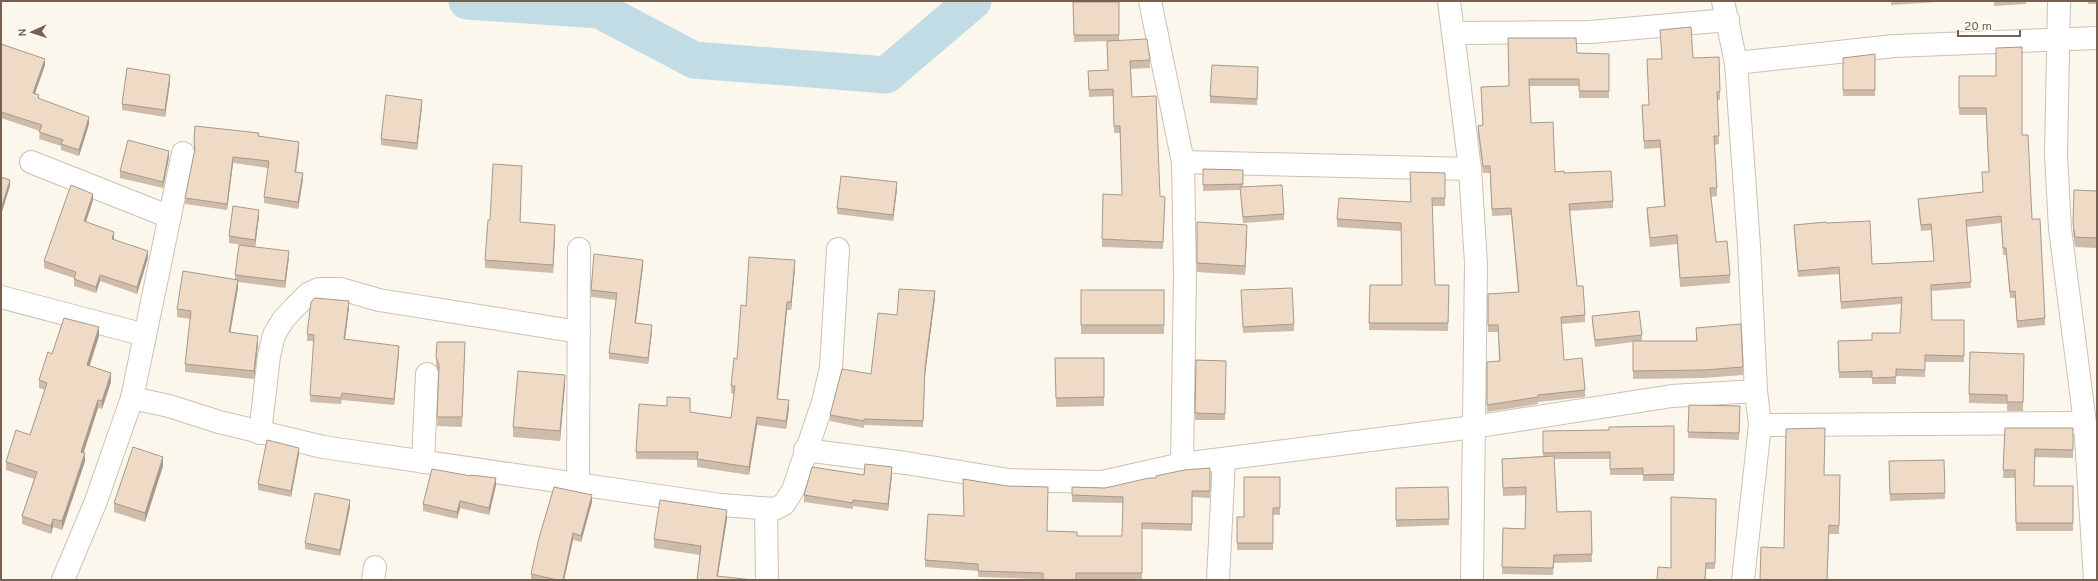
<svg xmlns="http://www.w3.org/2000/svg" width="2098" height="581" font-family="Overpass,sans-serif">
  <style>
    .lines { fill: none; stroke-linecap: round; stroke-linejoin: round }
    .river { stroke: #c1dce5; stroke-width: 37 }
    .street-casing { stroke: #cec0b2; stroke-width: 24 }
    .secondary-casing { stroke: #d0c1b0; stroke-width: 24 }
    .street { stroke: #fff; stroke-width: 22 }
    .secondary { stroke: #fff; stroke-width: 22 }
    .wall { fill: #cebbaa }
    .shaded-wall { fill: #a7998b }
    .building { fill: #efdac6; stroke: #a7998b }
  </style>
  <rect width="100%" height="100%" fill="#fcf7ec"/>
  <g class="lines">
    <!-- river -->
    <polyline class="river" points="467,1 599,10 694,60 886,75 973,1"/>
    <defs>
      <g id="street">
        <polyline points="1150,1 1183,162 1185,275 1182,464"/>
        <polyline points="1449,1 1470,169 1476,263 1472,580"/>
        <polyline points="2059,1 2056,155 2060,229 2085,423 2095,580"/>
        <polyline points="1454,33 1590,32 1728,20"/>
        <polyline points="1736,63 1894,46 2097,38"/>
        <polyline points="31,162 170,217"/>
        <polyline points="1183,162 1470,169"/>
        <polyline points="1,297 145,335"/>
        <polyline points="132,398 183,153"/>
        <polyline points="260,433 269,356 274,335 283,320 293,309 308,294 319,289 341,289 379,300 579,332"/>
        <polyline points="805,450 906,463 1009,480 1102,482 1182,464 1473,427 1672,396 1756,391 1749,246 1736,63 1723,1"/>
        <polyline points="423,462 427,374"/>
        <polyline points="578,485 579,249"/>
        <polyline points="766,510 767,580"/>
        <polyline points="63,580 96,501 132,398 169,406 219,422 323,447 721,505 775,509 784,504 793,490 823,402 831,368 838,249"/>
        <polyline points="373,580 375,567"/>
        <polyline points="1218,580 1224,460"/>
        <polyline points="1743,580 1760,425 2085,423"/>
      </g>
      <polyline id="secondary" points="1756,391 1760,425"/>
    </defs>
    <!-- street casing -->
    <use href="#street" class="street-casing"/>
    <!-- secondary casing -->
    <use href="#secondary" class="secondary-casing"/>
    <!-- street -->
    <use href="#street" class="street"/>
    <!-- secondary -->
    <use href="#secondary" class="secondary"/>
  </g>
  <!-- wall -->
  <g class="wall">
    <polygon points="1104,1 1136,1 1136,2 1119,2 1119,41 1150,60 1150,68 1131,69 1132,97 1160,196 1165,197 1163,249 1102,247 1102,239 1122,195 1120,133 1114,133 1113,96 1089,97 1088,71 1108,70 1107,41 1109,41 1074,42 1073,2 1104,2"/>
    <polygon points="1891,1 2026,1 2026,4 1994,6 1994,2 1938,2 1891,5"/>
    <rect x="2088" y="1" width="9" height="3"/>
    <polygon points="1660,30 1693,58 1720,91 1720,100 1717,100 1719,144 1714,145 1717,188 1717,196 1711,197 1716,242 1730,275 1730,283 1680,287 1677,244 1650,247 1647,217 1647,208 1664,207 1660,148 1644,149 1642,105 1649,105 1647,59 1662,59"/>
    <polygon points="1,45 45,65 35,93 39,99 89,124 79,156 61,150 61,146 39,139 40,131 1,118"/>
    <polygon points="1577,53 1609,54 1609,98 1579,98 1579,86 1529,86 1531,123 1555,172 1564,173 1613,201 1613,208 1570,211 1577,286 1585,315 1585,322 1561,324 1564,360 1585,390 1585,397 1538,402 1538,404 1487,412 1487,362 1499,361 1498,332 1488,332 1488,294 1518,292 1511,215 1492,216 1490,173 1483,173 1478,133 1478,126 1483,125 1481,87 1509,86"/>
    <polygon points="1875,54 1875,96 1843,96 1843,58"/>
    <polygon points="1258,67 1257,105 1210,103 1210,96"/>
    <polygon points="1959,76 2022,135 2032,219 2045,318 2045,325 2017,328 2015,298 2010,298 2006,255 2003,255 2001,223 1967,227 1971,288 1931,291 1932,320 1964,320 1964,362 1925,362 1925,377 1896,376 1896,384 1872,384 1872,378 1839,378 1838,341 1872,340 1900,333 1901,304 1841,309 1839,274 1798,277 1794,232 1794,225 1826,223 1872,264 1934,261 1931,230 1921,231 1918,205 1918,199 1983,192 1989,172 1986,115 1959,115"/>
    <polygon points="170,82 165,117 122,110 122,104"/>
    <polygon points="422,106 417,150 381,145 381,139"/>
    <polygon points="259,136 299,149 296,172 303,179 298,209 264,203 264,197 268,168 233,163 227,210 185,204 185,198 195,152 194,147 194,141"/>
    <polygon points="169,157 163,188 120,178 120,171"/>
    <polygon points="1203,169 1243,170 1243,187 1284,214 1284,220 1243,223 1240,190 1203,191"/>
    <polygon points="1445,173 1445,206 1432,206 1435,285 1449,285 1448,331 1369,330 1370,285 1402,285 1401,231 1337,227 1337,219 1410,202"/>
    <polygon points="522,174 520,222 555,234 553,273 485,268 485,260 490,220"/>
    <polygon points="897,189 893,221 837,214 837,208"/>
    <polygon points="2097,191 2097,248 2075,247 2073,232 2073,223"/>
    <polygon points="93,200 86,222 114,238 114,239 148,258 137,294 100,281 96,293 74,286 74,278 44,268 44,261"/>
    <polygon points="259,216 255,247 229,243 229,236"/>
    <polygon points="1197,222 1247,234 1245,275 1197,272"/>
    <polygon points="289,257 285,288 238,282 238,288 230,332 258,344 254,379 185,372 185,364 190,319 177,317 177,309 235,279 235,275"/>
    <polygon points="643,266 636,323 652,331 648,364 609,359 609,353 616,300 591,297 591,290"/>
    <polygon points="795,268 791,310 787,310 778,399 789,408 786,429 757,425 749,475 697,467 697,460 636,459 636,452 690,412 731,418 734,394 731,393 731,386 737,359"/>
    <rect x="1081" y="290" width="83" height="44"/>
    <polygon points="1241,297 1294,324 1294,331 1243,333"/>
    <polygon points="935,298 925,375 923,427 864,425 864,428 830,421 830,415 871,374 897,315"/>
    <polygon points="349,308 345,339 399,352 394,405 342,400 341,404 310,402 314,341 307,341 307,334"/>
    <polygon points="1592,316 1642,335 1642,341 1696,341 1696,328 1743,367 1743,375 1704,378 1633,379 1633,342 1595,347 1592,322"/>
    <polygon points="99,336 89,366 111,382 102,409 98,408 84,452 85,461 62,530 53,527 51,534 22,524 22,516 34,479 6,470 6,462 30,435 45,390 39,388 39,380 52,354"/>
    <polygon points="437,342 465,352 462,427 437,426 439,374 436,366"/>
    <polygon points="1055,358 1104,358 1104,406 1056,407"/>
    <polygon points="1196,360 1226,361 1225,420 1195,420"/>
    <polygon points="2024,363 2023,411 2007,411 2007,404 1969,403 1969,394"/>
    <polygon points="565,384 560,441 513,437 513,427"/>
    <polygon points="1740,406 1739,440 1688,438 1688,432"/>
    <polygon points="1674,426 1674,481 1643,481 1643,475 1610,475 1610,459 1554,459 1557,512 1591,511 1592,562 1554,563 1553,575 1502,574 1503,528 1525,529 1526,495 1503,496 1502,459 1543,456 1543,431 1609,430"/>
    <polygon points="2005,428 2073,428 2073,458 2035,457 2034,486 2073,486 2073,531 2016,531 2015,478 2003,478"/>
    <polygon points="299,454 291,497 258,490 258,484"/>
    <polygon points="1889,461 1945,493 1945,499 1890,501"/>
    <polygon points="163,466 145,522 114,512 114,503"/>
    <polygon points="1210,468 1210,498 1192,497 1192,531 1142,529 1142,580 1043,579 978,577 978,571 925,567 925,560 1047,531 1077,536 1122,536 1123,503 1072,502 1072,487 1105,488"/>
    <polygon points="892,474 888,511 853,506 853,509 804,502 804,495 864,475"/>
    <polygon points="1824,475 1840,475 1839,534 1829,534 1827,580 1760,580 1784,548"/>
    <polygon points="1280,477 1280,515 1273,515 1273,550 1237,550 1237,517 1244,517"/>
    <polygon points="496,485 489,515 460,508 457,519 423,511 423,504"/>
    <polygon points="1448,487 1449,525 1396,527 1396,488"/>
    <polygon points="1716,499 1715,569 1706,569 1706,580 1657,580 1671,568"/>
    <polygon points="592,502 581,542 573,540 564,580 531,580 531,574"/>
    <polygon points="350,507 340,556 305,549 305,543"/>
    <polygon points="727,519 718,576 697,580 700,555 654,548 654,539"/>
  </g>
  <!-- shaded-wall -->
  <g class="shaded-wall">
    <polygon points="45,59 45,65 33,99 33,93"/>
    <polygon points="170,75 170,82 165,117 165,110"/>
    <polygon points="422,100 422,106 417,150 417,143"/>
    <polygon points="89,117 89,124 79,156 79,150"/>
    <polygon points="299,142 299,149 295,178 295,172"/>
    <polygon points="169,151 169,157 163,188 163,182"/>
    <polygon points="233,157 233,163 227,210 227,204"/>
    <polygon points="303,173 303,179 298,209 298,202"/>
    <polygon points="10,180 10,186 1,215 1,209"/>
    <polygon points="897,182 897,189 893,221 893,215"/>
    <polygon points="93,194 93,200 84,228 84,221"/>
    <polygon points="259,210 259,216 255,247 255,240"/>
    <polygon points="555,225 555,234 553,273 553,265"/>
    <polygon points="1247,225 1247,234 1245,275 1245,266"/>
    <polygon points="114,232 114,238 112,245 112,239"/>
    <polygon points="148,251 148,258 137,294 137,287"/>
    <polygon points="289,251 289,257 285,288 285,281"/>
    <polygon points="643,260 643,266 635,329 635,323"/>
    <polygon points="795,260 795,268 791,310 791,302"/>
    <polygon points="100,275 100,281 96,293 96,287"/>
    <polygon points="238,280 238,288 229,340 229,332"/>
    <polygon points="935,291 935,298 925,375 923,427 925,368"/>
    <polygon points="349,301 349,308 344,346 344,339"/>
    <polygon points="787,302 787,310 777,406 777,399"/>
    <polygon points="652,325 652,331 648,364 648,358"/>
    <polygon points="99,327 99,336 87,374 87,365"/>
    <polygon points="258,336 258,344 254,379 254,371"/>
    <polygon points="399,346 399,352 394,405 394,399"/>
    <polygon points="111,373 111,382 102,409 102,401"/>
    <polygon points="565,375 565,384 560,441 560,431"/>
    <polygon points="98,400 98,408 81,460 81,452"/>
    <polygon points="789,400 789,408 786,429 786,421"/>
    <polygon points="757,417 757,425 749,475 749,467"/>
    <polygon points="299,448 299,454 291,497 291,491"/>
    <polygon points="85,453 85,461 62,530 62,521"/>
    <polygon points="163,457 163,466 145,522 145,513"/>
    <polygon points="892,467 892,474 888,511 888,504"/>
    <polygon points="496,478 496,485 489,515 489,508"/>
    <polygon points="592,495 592,502 581,542 581,536"/>
    <polygon points="350,500 350,507 340,556 340,550"/>
    <polygon points="460,501 460,508 457,519 457,512"/>
    <polygon points="727,510 727,519 717,580 717,576"/>
    <polygon points="53,519 53,527 51,534 51,526"/>
    <polygon points="573,533 573,540 564,580 563,580"/>
  </g>
  <!-- building -->
  <g class="building">
    <polygon points="1073,2 1119,2 1119,35 1074,35"/>
    <polygon points="1691,27 1693,58 1719,57 1720,91 1717,92 1719,136 1714,136 1717,188 1710,188 1716,242 1727,241 1730,275 1680,278 1677,235 1650,238 1647,208 1665,206 1660,140 1644,141 1642,105 1649,105 1647,59 1662,59 1660,30"/>
    <polygon points="1508,38 1576,38 1577,53 1609,54 1609,91 1579,91 1579,79 1529,79 1531,123 1553,122 1555,172 1564,171 1564,173 1611,171 1613,201 1569,204 1577,286 1583,286 1585,315 1561,317 1564,360 1582,358 1585,390 1538,395 1538,397 1487,405 1487,362 1500,361 1498,325 1488,325 1488,294 1519,292 1511,208 1492,209 1490,166 1483,166 1478,126 1483,125 1481,87 1509,86"/>
    <polygon points="1147,39 1150,60 1130,61 1132,97 1156,96 1160,196 1165,197 1163,242 1102,239 1103,194 1122,195 1120,126 1114,126 1113,89 1089,90 1088,71 1108,70 1107,41"/>
    <polygon points="1,44 45,59 33,93 39,95 38,98 89,117 79,150 61,144 63,140 39,132 42,125 1,112"/>
    <polygon points="2022,47 2022,135 2028,135 2032,219 2040,219 2045,318 2017,321 2015,291 2010,292 2006,248 2003,248 2001,216 1966,220 1971,282 1931,285 1932,320 1964,320 1964,356 1925,355 1925,370 1896,369 1896,377 1872,378 1872,371 1839,372 1838,341 1872,340 1872,333 1900,333 1902,297 1841,302 1839,267 1798,271 1794,225 1826,222 1826,223 1870,221 1872,264 1934,261 1931,224 1921,225 1918,199 1983,192 1982,172 1989,172 1986,108 1959,108 1959,76 1996,76 1996,48"/>
    <polygon points="1875,54 1875,90 1843,90 1843,58"/>
    <polygon points="1212,65 1258,67 1257,99 1210,96"/>
    <polygon points="127,68 170,75 165,110 122,104"/>
    <polygon points="386,95 422,100 417,143 381,139"/>
    <polygon points="195,126 259,133 258,136 299,142 295,172 303,173 298,202 264,197 269,161 233,157 227,204 185,198 195,149 194,141"/>
    <polygon points="128,140 169,151 163,182 120,171"/>
    <polygon points="493,164 522,166 520,222 555,225 553,265 485,260 488,220 490,220"/>
    <polygon points="1203,169 1243,170 1243,184 1203,185"/>
    <polygon points="1410,172 1445,173 1445,198 1432,198 1435,285 1449,285 1448,323 1369,323 1370,285 1402,285 1401,223 1337,219 1339,198 1411,202"/>
    <polygon points="841,176 897,182 893,215 837,208"/>
    <polygon points="1,177 10,180 1,209"/>
    <polygon points="71,185 93,194 84,221 114,232 112,239 148,251 137,287 100,275 96,287 74,279 76,272 44,261"/>
    <polygon points="1282,185 1284,214 1243,217 1240,187"/>
    <polygon points="2074,190 2097,191 2097,238 2075,237 2073,223"/>
    <polygon points="233,206 259,210 255,240 229,236"/>
    <polygon points="1197,222 1247,225 1245,266 1197,263"/>
    <polygon points="239,245 289,251 285,281 235,275"/>
    <polygon points="594,254 643,260 635,323 652,325 648,358 609,353 617,293 591,290"/>
    <polygon points="749,257 795,260 791,302 787,302 777,399 789,400 786,421 757,417 749,467 697,459 698,452 636,452 639,404 667,406 667,397 690,398 690,412 731,418 735,386 731,386 734,358 737,359 741,305 746,306"/>
    <polygon points="183,271 238,280 229,332 258,336 254,371 185,364 191,311 177,309"/>
    <polygon points="1292,288 1294,324 1243,327 1241,290"/>
    <polygon points="899,289 935,291 925,368 923,421 864,419 864,421 830,415 842,369 871,374 878,313 897,315"/>
    <rect x="1081" y="290" width="83" height="35"/>
    <polygon points="315,298 349,301 344,339 399,346 394,399 342,393 341,398 310,395 314,335 307,334 311,302"/>
    <polygon points="1639,311 1642,335 1595,340 1592,316"/>
    <polygon points="64,318 99,327 87,365 111,373 102,401 98,400 81,452 85,453 62,521 53,519 51,526 22,516 37,472 6,462 16,430 30,435 47,383 39,380 48,352 52,354"/>
    <polygon points="1741,324 1743,367 1704,370 1633,371 1633,341 1697,341 1696,328"/>
    <polygon points="437,342 465,342 462,417 437,417 439,365 436,357"/>
    <polygon points="1970,352 2024,354 2023,402 2007,402 2007,395 1969,394"/>
    <polygon points="1055,358 1104,358 1104,397 1056,398"/>
    <polygon points="1196,360 1226,361 1225,414 1195,413"/>
    <polygon points="518,371 565,375 560,431 513,427"/>
    <polygon points="1689,405 1740,406 1739,433 1688,432"/>
    <polygon points="1674,426 1674,474 1643,475 1643,468 1610,469 1610,452 1543,453 1543,431 1609,430 1609,427"/>
    <polygon points="1825,428 1824,475 1840,475 1839,526 1829,525 1827,580 1760,580 1761,547 1784,548 1786,429"/>
    <polygon points="2005,428 2073,428 2073,450 2035,449 2034,486 2073,486 2073,523 2016,523 2015,470 2003,470"/>
    <polygon points="267,440 299,448 291,491 258,484"/>
    <polygon points="133,447 163,457 145,513 114,503"/>
    <polygon points="1554,456 1557,512 1591,511 1592,554 1554,555 1553,568 1502,567 1503,528 1525,529 1526,487 1503,488 1502,459"/>
    <polygon points="1944,460 1945,493 1890,494 1889,461"/>
    <polygon points="865,464 892,467 888,504 853,500 853,503 804,495 812,467 864,475"/>
    <polygon points="1210,468 1210,491 1192,491 1192,524 1142,523 1142,573 1076,573 1076,580 1043,580 1043,573 978,571 978,564 925,560 928,514 964,516 963,479 1007,486 1048,487 1047,531 1077,532 1077,536 1122,536 1123,497 1072,495 1072,487 1105,488 1149,478 1156,478 1156,476 1184,470"/>
    <polygon points="432,469 471,476 471,475 496,478 489,508 460,501 457,512 423,504"/>
    <polygon points="1244,477 1280,477 1280,508 1273,508 1273,543 1237,543 1237,517 1244,517"/>
    <polygon points="554,487 592,495 581,536 573,533 563,580 558,580 531,574 539,538"/>
    <polygon points="1448,487 1449,519 1396,520 1396,488"/>
    <polygon points="315,493 350,500 340,550 305,543"/>
    <polygon points="1671,497 1716,499 1715,563 1706,563 1705,580 1657,580 1658,567 1671,568"/>
    <polygon points="660,500 727,510 717,576 753,580 697,580 701,546 654,539"/>
  </g>
  <!-- border -->
  <rect width="2098" height="581" fill="none" stroke="#766150" stroke-width="4"/>
  <!-- north arrow -->
  <g transform="translate(32 32) rotate(267)" stroke="#fefbf3" stroke-width="3" paint-order="stroke">
  <path d="M0-3L7 15L0 10L-7 15Z" fill="#766150"/>
  <text y="-6" font-size="11" font-weight="bold" text-anchor="middle" fill="#766150">N</text>
  </g>
  <!-- scale -->
  <path d="M1958 30v6h62v-6" fill="none" stroke="#766150" stroke-width="2"/>
  <text x="1964" y="30" font-size="12" fill="#766150" stroke="#fefbf3" stroke-width="3" paint-order="stroke">20 m</text>
</svg>
